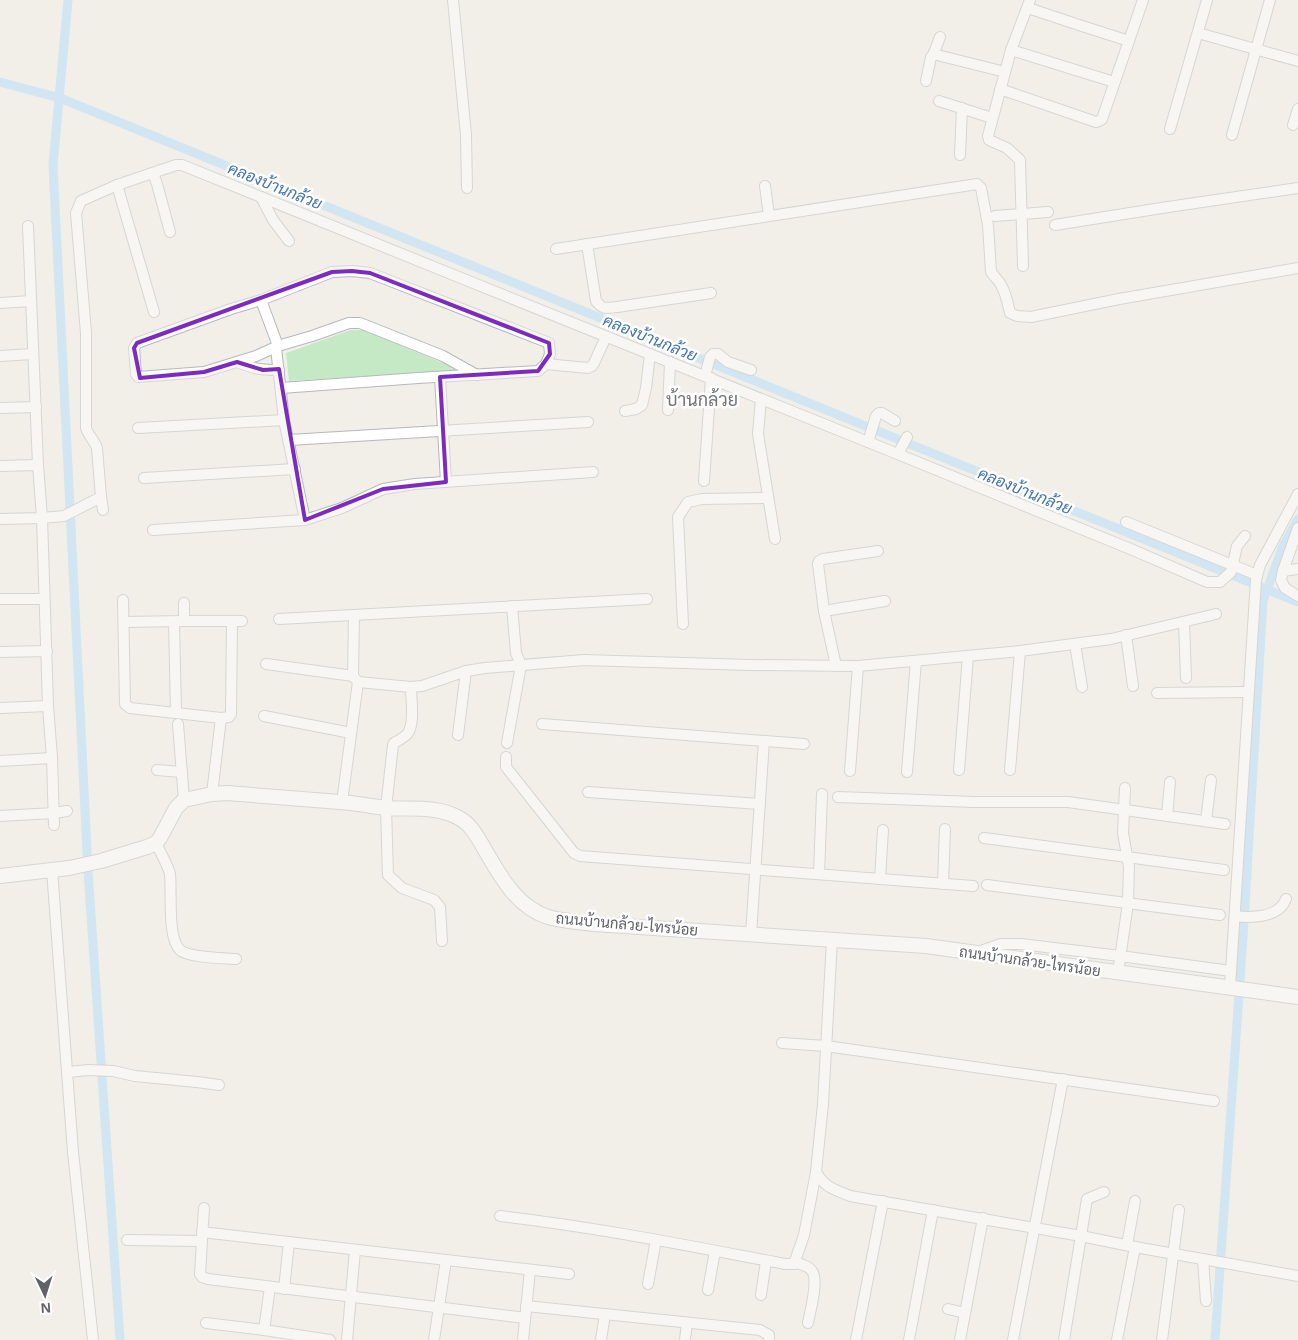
<svg xmlns="http://www.w3.org/2000/svg" width="1298" height="1340" font-family="Helvetica,Sarabun,sans-serif">
  <style>
    .green { fill: #c5e8c5 }
    .lines { fill: none; stroke-linecap: round; stroke-linejoin: round }
    .canal { stroke: #aadaff; stroke-width: 9 }
    .street-casing { stroke: #b5b8bc; stroke-width: 12 }
    .secondary-casing { stroke: #b6babf; stroke-width: 16 }
    .street { stroke: #fff; stroke-width: 10 }
    .secondary { stroke: #fff; stroke-width: 14 }
    .marked { fill: none; stroke: #7b2cbf; stroke-width: 4; stroke-linejoin: round }
    .labels { text-anchor: middle; dominant-baseline: central; stroke-width: 5; stroke-linejoin: round; paint-order: stroke }
    .street-label { font-size: 15px; fill: #5f6368; stroke: #fff }
    .water-label { font-size: 16px; font-style: italic; fill: #4174aa; stroke: #fff }
    .quarter-label { font-size: 18px; fill: #70757a; stroke: #fff }
  </style>
  <rect width="100%" height="100%" fill="#f1efe8"/>
  <!-- green -->
  <polygon class="green" points="351,330 363,330 375,335 455,368 456,371 289,381 286,353"/>
  <g class="lines">
    <!-- canal -->
    <g class="canal">
      <polyline points="68,0 53,165 88,871 120,1340"/>
      <polyline points="0,82 60,98 1298,602"/>
      <polyline points="1215,1340 1244,922 1263,601 1282,548 1298,519"/>
    </g>
    <defs>
      <g id="street">
        <polyline points="453,0 466,135 467,188"/>
        <polyline points="1028,8 1082,26 1129,41"/>
        <polyline points="1198,33 1298,61"/>
        <polyline points="1011,50 1114,82"/>
        <polyline points="933,55 940,37"/>
        <polyline points="926,81 931,57 933,55 937,55 1005,72"/>
        <polyline points="1000,89 1096,122 1099,121 1102,119 1143,0"/>
        <polyline points="939,101 992,118"/>
        <polyline points="1293,125 1298,109"/>
        <polyline points="1170,129 1207,0"/>
        <polyline points="1232,135 1270,0"/>
        <polyline points="960,155 962,108"/>
        <polyline points="153,173 157,184 170,232"/>
        <polyline points="117,185 154,312"/>
        <polyline points="765,186 769,216"/>
        <polyline points="261,197 273,220 289,241"/>
        <polyline points="995,216 1048,212"/>
        <polyline points="1055,225 1168,207 1298,188"/>
        <polyline points="28,226 38,465 42,518 48,706 52,758 54,825"/>
        <path d="M587 244 596 301C603 310 606 308 617 307L711 293"/>
        <path d="M556 249 977 184 981 188 988 225 991 272C994 277 999 280 1001 285 1006 293 1008 304 1010 313L1017 316 1031 317 1119 299 1298 268"/>
        <polyline points="1023,266 1020,160 1007,148 989,140 988,136 1011,50 1030,0"/>
        <polyline points="261,300 278,346"/>
        <polyline points="0,303 31,301"/>
        <polyline points="276,348 284,420 305,520"/>
        <polyline points="0,356 33,354"/>
        <path d="M237 362C255 369 260 370 279 370"/>
        <polyline points="477,375 443,356 360,323 349,323 312,336 278,346 256,356 204,372 138,377 136,374 134,348 137,343 231,309 261,300 332,272 352,271 370,273 549,343 550,354 546,364"/>
        <polyline points="705,376 710,357 713,354 718,354 728,362 751,370"/>
        <polyline points="440,377 446,482"/>
        <polyline points="281,388 418,378 538,371 546,364 588,368 592,366 594,363 606,337"/>
        <polyline points="761,399 758,434 775,539"/>
        <polyline points="0,408 36,407"/>
        <polyline points="668,410 670,362"/>
        <polyline points="625,411 636,409 642,405 646,388 650,354"/>
        <polyline points="138,428 284,420"/>
        <polyline points="289,440 588,422"/>
        <polyline points="868,442 876,416 879,413 882,413 895,421"/>
        <polyline points="898,454 907,437"/>
        <polyline points="0,466 38,465"/>
        <polyline points="144,478 295,469"/>
        <polyline points="704,481 711,378"/>
        <polyline points="101,497 103,510"/>
        <path d="M0 519 42 518 64 516 101 497 97 448C94 440 88 435 86 428V333L76 213 81 201 117 185 176 165H182L466 280 878 446 1133 550 1207 582H1220L1231 572 1237 546 1245 536"/>
        <polyline points="1126,522 1257,575"/>
        <polyline points="1298,528 1283,571 1281,580 1285,588 1298,596"/>
        <polyline points="153,530 305,520 342,508 383,489 415,484 593,472"/>
        <polyline points="1283,571 1298,569"/>
        <polyline points="0,599 44,599"/>
        <polyline points="123,600 125,704 130,708 221,718 229,717 231,714 232,622"/>
        <polyline points="824,611 885,601"/>
        <polyline points="279,619 647,599"/>
        <polyline points="184,621 184,603"/>
        <polyline points="124,622 184,621 242,621"/>
        <polyline points="174,622 176,713"/>
        <polyline points="1184,622 1186,678"/>
        <polyline points="683,624 678,517 688,502 702,499 768,498"/>
        <polyline points="1126,635 1133,686"/>
        <polyline points="1075,644 1082,687"/>
        <polyline points="0,652 47,651"/>
        <polyline points="266,664 353,676"/>
        <polyline points="836,666 824,611 818,564 819,561 823,559 878,551"/>
        <polyline points="358,682 411,687 422,686 466,671 485,668 584,660 750,665 858,666 1020,651 1111,639 1216,614"/>
        <path d="M411 687C411 699 415 723 408 733 404 738 399 740 394 743L393 745 386 808 388 875 402 888 434 900 440 907 442 941"/>
        <polyline points="1157,693 1248,692"/>
        <polyline points="0,708 48,706"/>
        <polyline points="264,716 351,733"/>
        <polyline points="178,724 184,800"/>
        <polyline points="542,724 804,744"/>
        <polyline points="458,735 466,671"/>
        <polyline points="507,743 521,665 516,653 512,606"/>
        <polyline points="506,757 506,767 574,853 580,856 973,886"/>
        <polyline points="0,761 52,758"/>
        <polyline points="157,770 182,772"/>
        <polyline points="959,770 968,656"/>
        <polyline points="1010,770 1020,651"/>
        <polyline points="850,771 858,666"/>
        <polyline points="907,772 916,661"/>
        <polyline points="588,792 760,804"/>
        <polyline points="212,794 221,718"/>
        <polyline points="838,797 974,802 1068,802 1225,824"/>
        <polyline points="342,802 358,682 353,676 354,615"/>
        <polyline points="0,816 54,813 67,811"/>
        <polyline points="1167,816 1170,782"/>
        <polyline points="1206,821 1211,780"/>
        <polyline points="984,838 1224,870"/>
        <path d="M156 843C160 852 168 865 170 874 172 891 167 938 180 950 189 958 223 958 236 959"/>
        <polyline points="52,870 73,1152 93,1340"/>
        <polyline points="819,874 822,794"/>
        <polyline points="880,879 883,830"/>
        <polyline points="943,884 945,829"/>
        <polyline points="987,885 1220,915"/>
        <path d="M1235 916C1251 918 1279 918 1286 899"/>
        <polyline points="751,934 764,741"/>
        <polyline points="978,952 1001,944 1021,944 1120,956 1231,971"/>
        <polyline points="1118,973 1128,903 1129,867 1123,833 1125,788"/>
        <polyline points="1230,987 1256,580 1260,565 1298,494"/>
        <polyline points="782,1043 826,1046 1214,1101"/>
        <polyline points="68,1072 88,1070 113,1071 135,1076 197,1082 219,1085"/>
        <path d="M816 1172C825 1188 834 1189 850 1196L1081 1236 1135 1247 1298 1276"/>
        <path d="M500 1216C596 1227 690 1246 785 1264H794L804 1235 816 1172 823 1104 832 940"/>
        <polyline points="202,1232 569,1274"/>
        <polyline points="202,1238 204,1208"/>
        <polyline points="127,1240 202,1241 200,1274 202,1277 208,1279 525,1318"/>
        <polyline points="1127,1245 1135,1201"/>
        <polyline points="1203,1259 1206,1301"/>
        <path d="M794 1262C800 1264 809 1266 812 1271 819 1281 810 1311 808 1323"/>
        <polyline points="648,1284 656,1240"/>
        <polyline points="284,1289 289,1242"/>
        <polyline points="708,1290 715,1251"/>
        <polyline points="761,1295 766,1261"/>
        <polyline points="526,1306 760,1330 769,1335 769,1340"/>
        <polyline points="948,1309 965,1313"/>
        <polyline points="206,1323 264,1330 330,1340"/>
        <polyline points="264,1330 270,1287"/>
        <polyline points="347,1340 355,1250"/>
        <polyline points="434,1340 446,1260"/>
        <polyline points="523,1340 530,1270"/>
        <polyline points="601,1340 605,1314"/>
        <polyline points="685,1340 687,1323"/>
        <polyline points="856,1340 883,1201"/>
        <polyline points="909,1340 933,1210"/>
        <polyline points="960,1340 983,1218"/>
        <polyline points="1013,1340 1063,1079"/>
        <polyline points="1064,1340 1087,1199 1104,1192"/>
        <polyline points="1117,1340 1135,1247"/>
        <polyline points="1162,1340 1179,1210"/>
      </g>
      <path id="secondary" d="M0 876 69 868 101 861 147 847 156 843 160 838 176 808 184 800 212 794 227 793C264 796 302 799 340 802 355 803 370 806 385 808 410 810 436 805 459 818 471 824 478 838 485 850 500 876 517 907 548 917 562 921 578 922 593 924L926 946 1298 997"/>
    </defs>
    <!-- street casing -->
    <use href="#street" class="street-casing"/>
    <!-- secondary casing -->
    <use href="#secondary" class="secondary-casing"/>
    <!-- street -->
    <use href="#street" class="street"/>
    <!-- secondary -->
    <use href="#secondary" class="secondary"/>
  </g>
  <!-- marked area -->
  <path d="M0 0H1298V1340H0ZM352 271 370 273 549 343 550 354 538 371 440 377 446 482 383 489 305 520 279 369 263 370 237 362 204 372 140 378 134 348 137 343 332 272Z" fill="#f1efe8" fill-opacity=".55" fill-rule="evenodd"/>
  <path class="marked" d="M352 271 370 273 549 343 550 354 538 371 440 377 446 482 383 489 305 520 279 369 263 370 237 362 204 372 140 378 134 348 137 343 332 272Z"/>
  <g class="labels">
    <!-- street labels -->
    <g class="street-label">
      <text transform="translate(627 924) rotate(5)">ถนนบ้านกล้วย-ไทรน้อย</text>
      <text transform="translate(1030 961) rotate(8)">ถนนบ้านกล้วย-ไทรน้อย</text>
    </g>
    <!-- water labels -->
    <g class="water-label">
      <text transform="translate(275 186) rotate(22)">คลองบ้านกล้วย</text>
      <text transform="translate(650 338) rotate(22)">คลองบ้านกล้วย</text>
      <text transform="translate(1025 491) rotate(22)">คลองบ้านกล้วย</text>
    </g>
    <!-- quarter labels -->
    <g class="quarter-label">
      <text x="702" y="400">บ้านกล้วย</text>
    </g>
  </g>
  <!-- north arrow -->
  <g transform="translate(45 1295) rotate(176)" stroke="#ffffff" stroke-width="4" paint-order="stroke">
  <path d="M0-4L9 19L0 12L-9 19Z" fill="#5f6368"/>
  <text y="-8" font-size="14" font-weight="bold" text-anchor="middle" fill="#5f6368">N</text>
  </g>
</svg>
